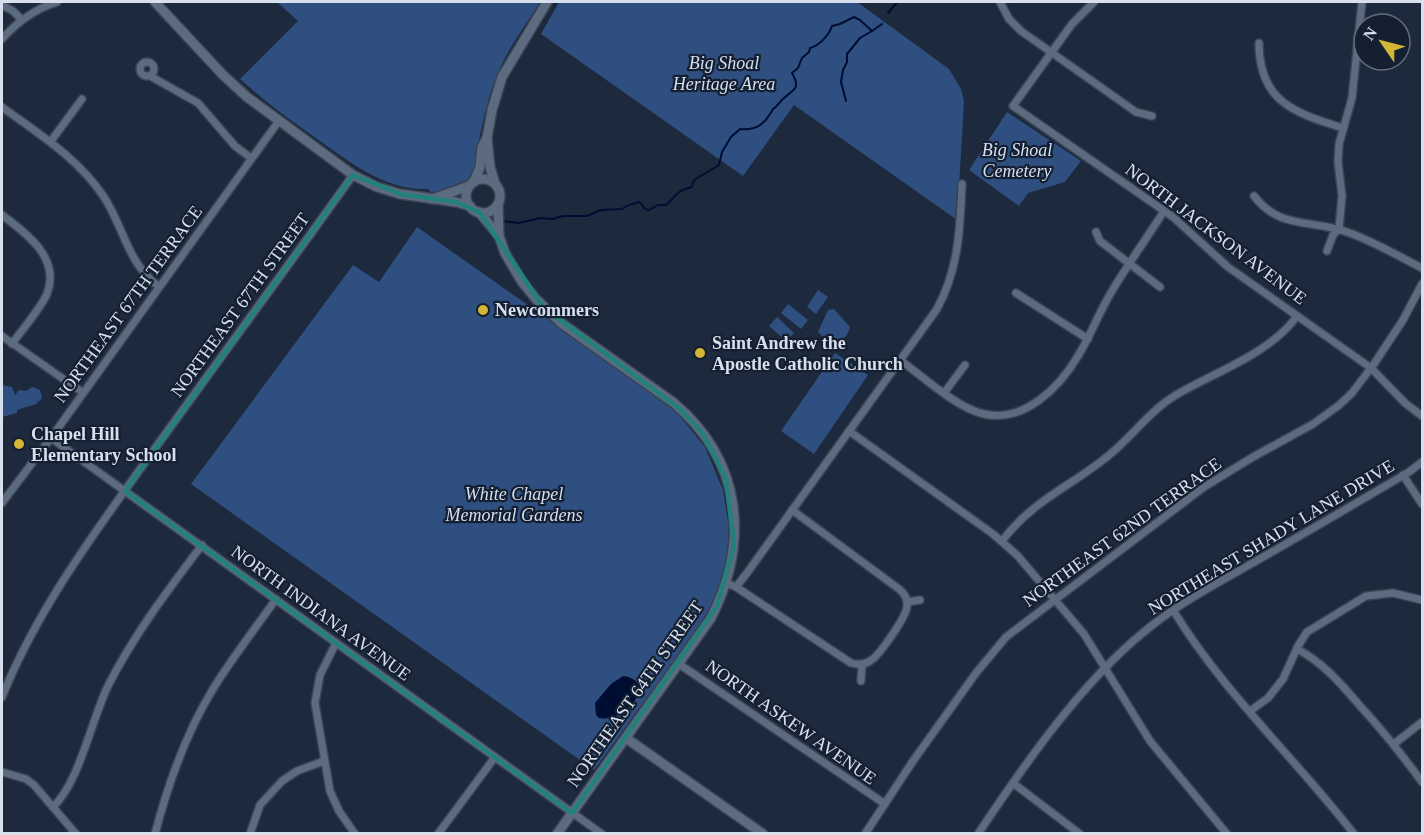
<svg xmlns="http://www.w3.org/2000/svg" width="1424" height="835" font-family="Georgia,serif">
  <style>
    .green { fill: #2e4f7f }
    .water { fill: #000d32 }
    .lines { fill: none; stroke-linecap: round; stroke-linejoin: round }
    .stream { stroke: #000d32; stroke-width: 2 }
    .street-casing { stroke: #394352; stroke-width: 10 }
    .secondary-casing { stroke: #394352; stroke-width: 12 }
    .street { stroke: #5c6b80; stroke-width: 7 }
    .secondary { stroke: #5c6b80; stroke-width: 9 }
    .marked { fill: none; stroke: #23817b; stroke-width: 4.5; stroke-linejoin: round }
    .poi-dot { fill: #d3b635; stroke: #142031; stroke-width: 2 }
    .labels { text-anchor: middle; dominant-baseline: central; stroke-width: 4.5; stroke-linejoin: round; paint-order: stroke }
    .park-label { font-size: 18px; font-style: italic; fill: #d4dff0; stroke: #142031 }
    .street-label { font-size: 18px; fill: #d7e0ec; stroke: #142031 }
    .poi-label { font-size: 18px; font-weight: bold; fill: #d7e0ec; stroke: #142031; text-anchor: start }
  </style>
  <rect width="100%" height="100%" fill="#1d293c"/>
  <!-- green -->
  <g class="green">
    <path d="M277 2H540C526 25 508 48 498 73 489 93 485 114 480 135 477 150 480 166 469 178 460 189 444 191 431 192L428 189C384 191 347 160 313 136 287 118 263 100 240 79L298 21Z"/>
    <polygon points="559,2 857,2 949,69 961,89 964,102 957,220 794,105 743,176 541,34"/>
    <polygon points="1007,112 1081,161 1065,182 1028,193 1019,206 969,170"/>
    <polygon points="417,227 646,388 679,415 705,447 723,490 729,527 726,566 712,605 691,638 594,770 191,484 353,265 379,282"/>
    <polygon points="818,290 828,297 816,314 807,307"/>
    <polygon points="788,304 808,320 801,329 781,313"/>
    <path d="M834 309 850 327C847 344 828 345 818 332L828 310Z"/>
    <polygon points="777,317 794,333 786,341 769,326"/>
    <polygon points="835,353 868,375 814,454 781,431"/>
    <polygon points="2,385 12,387 15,395 19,390 26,391 32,387 40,390 42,398 36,404 17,410 17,413 2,417"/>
  </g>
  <!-- water -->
  <path class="water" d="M623 676C658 680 628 723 599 718L596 715 595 703 611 684Z"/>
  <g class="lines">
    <!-- stream -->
    <g class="stream">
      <polyline points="888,13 897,2"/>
      <polyline points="846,101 841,82 843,70 847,62 847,54 860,38 872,31"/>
      <path d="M503 221 519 223 540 218 553 219 563 216H587L601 210 622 209 629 205 640 202 645 209 649 210 658 205H666C677 196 675 191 692 187L694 180 719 165 722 152 731 137 740 129C756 131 765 124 773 109 778 106 779 102 784 98 794 89 801 89 792 73L798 68 802 58 809 52 810 48C819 46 829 35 832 26L840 24 854 17 860 20 872 31 882 24"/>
    </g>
    <defs>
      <g id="street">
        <polyline points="1000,2 1009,19 1021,31 1136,112 1152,116"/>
        <polyline points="1094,2 1072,24 1013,106 1173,217 1228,267 1371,368 1405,403 1422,416"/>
        <polyline points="2,5 13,11 22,20"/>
        <path d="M2 39C17 22 35 9 57 2"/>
        <path d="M1259 43C1259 102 1295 113 1343 128"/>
        <circle cx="147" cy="69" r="7"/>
        <polyline points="150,76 198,103 235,146 251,158"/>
        <path d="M2 107C39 134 78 158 104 197 124 228 127 262 158 286"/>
        <polyline points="51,141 82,99"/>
        <path d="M1254 196C1280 230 1311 219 1347 232 1373 241 1398 256 1422 268"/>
        <path d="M2 215C26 233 61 258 47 294 39 311 23 328 12 344"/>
        <polyline points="1096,232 1100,241 1160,287"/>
        <polyline points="1327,251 1333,235 1339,229 1342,196 1338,162 1339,144 1352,98 1362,2"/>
        <polyline points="1016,293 1088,339"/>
        <polyline points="2,336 82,392"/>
        <path d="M900 360C922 376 958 409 984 414 1024 423 1059 388 1078 356 1091 335 1099 312 1112 291 1128 264 1147 238 1164 211"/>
        <polyline points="944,393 965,365"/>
        <polyline points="849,431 993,534 1017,555 1084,634 1150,741 1227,834"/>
        <polyline points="51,438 602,834"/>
        <polyline points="1403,475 1422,504"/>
        <polyline points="2,503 51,438 278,122"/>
        <path d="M1002 541C1033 500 1070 487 1108 456 1132 437 1149 411 1176 395 1215 372 1271 353 1297 316"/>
        <path d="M726 583 736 587 747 573 937 309C959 268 960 229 962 184"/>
        <path d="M736 587 851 663C858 665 864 665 870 661 879 656 907 616 907 606 908 598 904 593 899 589L792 510"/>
        <polyline points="907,602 920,600"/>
        <path d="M1173 610C1223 692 1295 758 1354 834"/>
        <polyline points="336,643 320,675 315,703 330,791 339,811 355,834"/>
        <path d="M1297 649C1325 664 1340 683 1361 707 1383 731 1403 756 1422 782"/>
        <polyline points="679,664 885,804"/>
        <polyline points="861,681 862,664"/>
        <path d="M2 697C39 605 99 527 156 447 222 356 288 266 353 175"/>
        <polyline points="1250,711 1268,698 1283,679 1298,646 1307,632 1366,596 1393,593 1422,600"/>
        <polyline points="1394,744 1422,722"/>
        <polyline points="2,772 26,779 34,785 76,834"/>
        <polyline points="1013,783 1080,834"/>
        <path d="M53 807C80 781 91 721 108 686 133 636 168 590 202 545"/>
        <path d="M155 834C168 784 186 733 213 689 232 658 255 629 276 599"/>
        <polyline points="250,834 260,805 282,781 297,771 324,761"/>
        <polyline points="438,834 495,757"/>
        <polyline points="865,834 913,761 976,673 1006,637 1204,487 1253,457 1313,424 1338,406 1352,393 1374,364 1403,320 1422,284"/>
        <path d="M978 834C1024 765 1081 683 1145 631 1179 603 1218 583 1256 561 1307 532 1358 502 1409 472L1422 462"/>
      </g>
      <g id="secondary">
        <polyline points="155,2 223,75 247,97 353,175 377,187 400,194 456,202 470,206"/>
        <polyline points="487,138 490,167 495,184"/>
        <circle cx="483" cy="196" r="17"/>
        <polyline points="474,182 480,167 482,147 487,138 492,110 502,77 547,2"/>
        <polyline points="432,199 469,186"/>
        <path d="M498 204 499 236 505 253 522 282 536 299 561 323 674 403C742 461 750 541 711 618L557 834"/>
        <polyline points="479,212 499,236"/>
        <polyline points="626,738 763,834"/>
      </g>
    </defs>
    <!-- street casing -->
    <use href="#street" class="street-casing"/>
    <!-- secondary casing -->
    <use href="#secondary" class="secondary-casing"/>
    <!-- street -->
    <use href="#street" class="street"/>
    <!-- secondary -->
    <use href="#secondary" class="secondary"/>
  </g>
  <!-- marked area -->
  <path class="marked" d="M353 175 400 194 456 202 479 212 544 308 680 409 703 434 726 479 734 545 717 606 572 813 125 491Z"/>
  <!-- markers -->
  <g class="poi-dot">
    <circle cx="483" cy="310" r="6"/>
    <circle cx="700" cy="353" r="6"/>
    <circle cx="19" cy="444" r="6"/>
  </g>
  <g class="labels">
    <!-- park labels -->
    <g class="park-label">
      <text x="724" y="63">Big Shoal<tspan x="724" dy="21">Heritage Area</tspan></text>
      <text x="1017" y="150">Big Shoal<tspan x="1017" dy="21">Cemetery</tspan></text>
      <text x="514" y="494">White Chapel<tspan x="514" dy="21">Memorial Gardens</tspan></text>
    </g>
    <!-- street labels -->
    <g class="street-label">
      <text transform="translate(1216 234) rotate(37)">NORTH JACKSON AVENUE</text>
      <text transform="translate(128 304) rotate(-54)">NORTHEAST 67TH TERRACE</text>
      <text transform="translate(240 305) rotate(-54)">NORTHEAST 67TH STREET</text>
      <text transform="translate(1122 532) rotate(-36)">NORTHEAST 62ND TERRACE</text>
      <text transform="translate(1271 537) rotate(-31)">NORTHEAST SHADY LANE DRIVE</text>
      <text transform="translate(321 613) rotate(36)">NORTH INDIANA AVENUE</text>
      <text transform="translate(635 694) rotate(-55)">NORTHEAST 64TH STREET</text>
      <text transform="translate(791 722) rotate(35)">NORTH ASKEW AVENUE</text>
    </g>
    <!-- poi labels -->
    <g class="poi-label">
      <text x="495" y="310">Newcommers</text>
      <text x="712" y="343">Saint Andrew the<tspan x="712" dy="21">Apostle Catholic Church</tspan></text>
      <text x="31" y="434">Chapel Hill<tspan x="31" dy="21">Elementary School</tspan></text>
    </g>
  </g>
  <!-- border -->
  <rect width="1424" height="835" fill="none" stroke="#d7e0ec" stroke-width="6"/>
  <!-- north arrow -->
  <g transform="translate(1382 42) rotate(305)"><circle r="28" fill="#142031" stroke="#626d7c" stroke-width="1.5"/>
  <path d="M0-4.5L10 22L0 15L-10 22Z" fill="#d3b635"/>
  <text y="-9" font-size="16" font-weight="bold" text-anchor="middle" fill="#d7e0ec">N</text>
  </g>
</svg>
